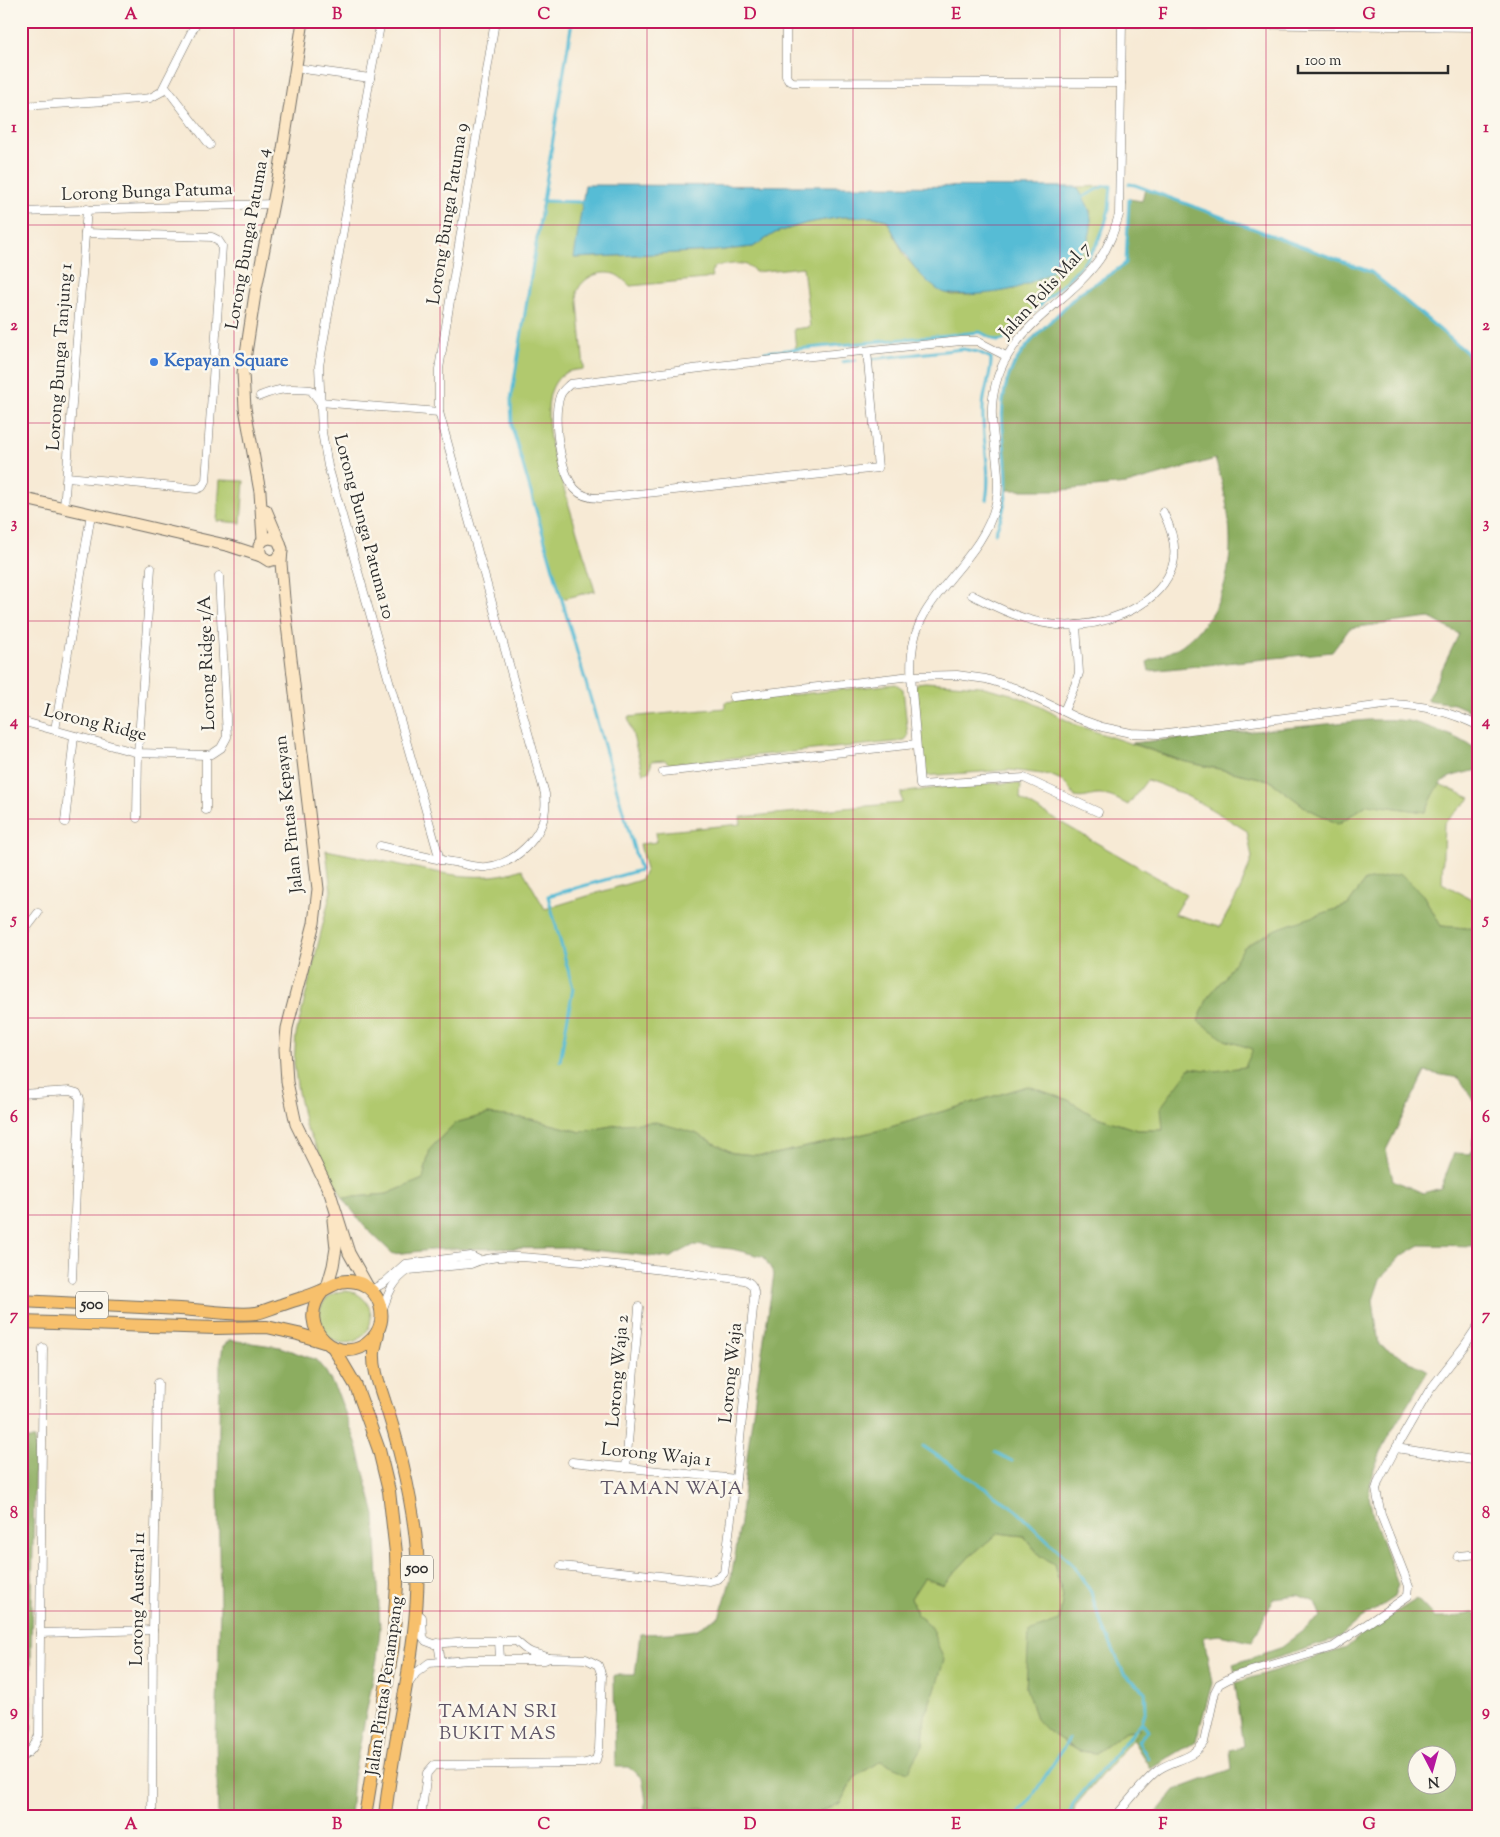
<svg xmlns="http://www.w3.org/2000/svg" width="1500" height="1837" font-family="'Sorts Mill Goudy',serif">
  <style>
    .green { fill: #b1c96e; stroke: #6e7a4c }
    .forest { fill: #8cad61; stroke: #5c6c46; fill-rule: evenodd }
    .water { fill: #57bcd5; stroke: #417480 }
    .lines { fill: none; stroke-linecap: round; stroke-linejoin: round }
    .stream { stroke: #57bcd5; stroke-width: 3 }
    .street-casing { stroke: #726e66; stroke-width: 9 }
    .secondary-casing { stroke: #726e66; stroke-width: 13 }
    .primary-casing { stroke: #726e66; stroke-width: 14 }
    .street { stroke: #fff; stroke-width: 8 }
    .secondary { stroke: #fce6c4; stroke-width: 11 }
    .primary { stroke: #f7c06c; stroke-width: 12 }
    .grid { fill: none; stroke: #c2185b; stroke-width: 1; stroke-opacity: 0.55 }
    .shop-dot { fill: #3f7fe0; stroke: #fbf7ec; stroke-width: 2 }
    .labels { text-anchor: middle; dominant-baseline: central; stroke-width: 5; stroke-linejoin: round; paint-order: stroke }
    .shield { fill: #fbf7ec; stroke: #696865; stroke-width: 1 }
    .shield-label { font-size: 16px; font-weight: bold; fill: #2b2b2b }
    .street-label { font-size: 18px; fill: #2b2b2b; stroke: #fbf7ec }
    .shop-label { font-size: 18px; font-weight: bold; fill: #366cbe; stroke: #fbf7ec; text-anchor: start }
    .neighbourhood-label { font-size: 19px; letter-spacing: 1px; fill: #5e5465; stroke: #fbf7ec }
    .neatline { fill: none; stroke: #c2185b; stroke-width: 2 }
    .grid-label { font-size: 16px; text-anchor: middle; font-weight: bold; fill: #c2185b }
  </style>
  <rect width="100%" height="100%" fill="#fbf7ec"/>
  <filter id="ink" filterUnits="userSpaceOnUse"><feTurbulence type="fractalNoise" baseFrequency=".02" numOctaves="2"/><feDisplacementMap in="SourceGraphic" scale="10" xChannelSelector="R" yChannelSelector="G"/><feConvolveMatrix kernelMatrix="1 2 1 2 8 2 1 2 1" color-interpolation-filters="sRGB"/></filter>
  <filter id="wash" filterUnits="userSpaceOnUse"><feTurbulence type="fractalNoise" baseFrequency=".0096" numOctaves="4" result="noise"/><feDisplacementMap in="SourceGraphic" scale="20" xChannelSelector="R" yChannelSelector="G"/><feGaussianBlur stdDeviation="1.12" result="paint"/><feColorMatrix in="noise" values="0 0 0 0 0 0 0 0 0 0 0 0 0 0 0 0 0 1.4 0 .05"/><feComposite in="paint" operator="in"/></filter>
  <g filter="url(#wash)">
    <rect width="100%" height="100%" fill="#f7ead5"/>
    <!-- green -->
    <g class="green">
      <path d="M1111 186C1109 206 1107 226 1097 245 1082 272 1053 293 1031 313 1021 322 1013 332 1003 340L997 341 980 332 796 349 794 329 810 327 803 267 755 272C747 259 730 265 716 266L711 272 712 277 705 279 630 286C626 282 620 276 614 274 599 270 582 278 577 292L584 369C578 370 570 370 565 373 542 387 548 423 551 446L595 591 562 599 512 427 511 400 542 201 583 202 575 258 714 251 753 247 775 233 807 223 842 217H874L887 220 905 257 919 272 939 290 952 295H968L1015 289 1091 212 1077 187Z"/>
      <polygon points="220,480 244,481 241,523 217,521"/>
      <path d="M925 682 980 686 1011 694 1031 702 1076 725 1182 761 1269 780 1305 807 1338 824 1368 804 1425 812 1439 784 1471 798 1444 823 1442 883 1479 903V929L1441 926 1423 895 1365 881 1348 905 1316 916 1225 977 1208 997 1225 1040 1254 1049 1245 1067 1215 1071 1190 1068 1163 1130H1137L1094 1116 1068 1100 1028 1086 877 1131 766 1156 733 1153 695 1133 621 1124 581 1132 531 1119 488 1114 455 1123 430 1149 423 1179 387 1194 343 1198 305 1125 298 1092 294 1063 296 1035 331 891 326 850C351 855 376 860 401 865 440 873 484 884 522 869L545 909 640 880 646 870 640 844 657 842 656 832 741 824 740 817 902 803 901 793C941 787 981 781 1021 784L1020 799 1186 894 1174 914 1220 927 1240 890 1252 858 1247 831C1215 811 1183 791 1147 780L1128 805C1117 799 1108 794 1096 795 1089 796 1083 799 1075 797L1069 788 1061 780 1050 775 1010 770 924 776 923 773 915 686 917 683Z"/>
      <polygon points="896,684 903,689 908,736 905,741 669,764 665,760 652,761 649,772 643,773 628,717 725,708 725,702"/>
      <circle cx="345" cy="1317" r="26"/>
      <polygon points="998,1533 1024,1536 1040,1556 1054,1564 1063,1596 1059,1621 1028,1662 1026,1688 1065,1744 1078,1751 1096,1753 1126,1731 1141,1729 1075,1806 1073,1816 812,1816 840,1803 854,1778 880,1761 923,1746 925,1713 936,1687 930,1625 916,1614 911,1598 924,1578 943,1585 969,1557"/>
      <polygon points="717,1807 725,1816 675,1816 680,1809"/>
    </g>
    <!-- forest -->
    <g class="forest">
      <path d="M1145 189 1371 272 1465 351 1479 369V715L1454 704 1427 700 1459 634 1430 618 1350 628 1332 652 1149 671 1147 662C1159 656 1172 652 1182 645 1243 599 1236 524 1215 459L1127 484 1062 490H1007L1002 410 1006 382 1012 366 1034 336 1081 293 1126 263 1129 199 1142 201Z"/>
      <path d="M1368 720C1381 720 1395 719 1407 721 1425 724 1465 740 1479 751V770C1439 778 1443 777 1425 812L1368 804 1338 824 1305 807 1269 780 1182 761 1131 743Z"/>
      <path d="M1401 874 1423 895 1441 926 1479 929V1246L1420 1245 1401 1256 1380 1279 1373 1300 1379 1345 1428 1371 1385 1442 1372 1474 1369 1495 1373 1516 1398 1585 1394 1597 1360 1620 1341 1636 1328 1642 1235 1671 1233 1664 1280 1648 1321 1617 1315 1602 1298 1595 1274 1598 1252 1642 1219 1635 1204 1637 1212 1683 1196 1741 1150 1768 1132 1739 1140 1729 1126 1731 1096 1753 1078 1751 1046 1730 1036 1719 1026 1688 1029 1632 1059 1621 1063 1596 1054 1564 1040 1556 1024 1536 998 1533 969 1557 943 1585 924 1578 911 1598 916 1614 930 1625 944 1660 936 1687 925 1713 923 1746 908 1772 880 1761 854 1778 840 1803 813 1815 725 1816 717 1807 680 1809 675 1816H642L646 1801 642 1778 628 1767H615L614 1675H635L640 1634 670 1633 695 1630 719 1617C739 1565 742 1497 749 1441 756 1385 766 1330 774 1274L764 1257 732 1249 694 1245 669 1258 573 1248 441 1249 393 1254 364 1226 343 1198 387 1194 423 1179 430 1149 455 1123 488 1114 531 1119 581 1132 621 1124 656 1122 695 1133 733 1153 766 1156 877 1131 1028 1086 1068 1100 1094 1116 1137 1130H1163L1161 1107 1190 1068 1215 1071 1245 1067 1253 1049 1225 1040 1198 1021 1208 997 1225 977 1244 947 1276 929 1348 905 1365 881ZM1425 1072 1459 1078 1478 1106 1471 1154 1454 1153 1441 1188 1423 1193 1393 1180 1386 1150Z"/>
      <polygon points="230,1340 280,1347 316,1360 326,1372 338,1394 356,1442 375,1515 380,1629 377,1659 353,1779 350,1816 218,1816 216,1739 220,1609 218,1490 220,1365 223,1346"/>
      <polygon points="21,1439 35,1439 31,1653 32,1710 31,1731 21,1747"/>
      <path d="M1417 1599 1435 1618H1447L1473 1613 1479 1616V1816H1154L1175 1790 1232 1769 1230 1750 1244 1746 1235 1683 1346 1648 1367 1630ZM1448 1754V1784H1418V1754Z"/>
    </g>
    <!-- water -->
    <path class="water" d="M585 185 1077 187C1088 205 1095 215 1089 237 1088 241 1083 250 1080 253 1068 265 1033 282 1017 288 1001 293 952 299 938 290 912 271 901 248 887 220L874 217H842L807 223 775 233 753 247 714 251 574 258Z"/>
    <g class="lines">
      <!-- stream -->
      <g class="stream">
        <polyline points="1129,184 1135,185 1371,272 1465,351 1479,369"/>
        <polyline points="542,201 583,202"/>
        <polyline points="765,352 980,332 997,341 1003,340 1064,283 1087,259 1097,244 1105,224 1109,209 1111,186 1104,186 1083,197"/>
        <path d="M871 359 963 349 978 352 991 358C992 375 983 391 983 408 981 438 992 469 986 500"/>
        <polyline points="842,362 856,360"/>
        <path d="M995 533C1013 493 1006 472 1003 430 998 377 1017 353 1054 318 1063 310 1071 300 1081 292 1096 282 1112 275 1126 263L1129 199"/>
        <polyline points="560,1061 573,988 548,896 640,870 512,427 511,400 572,21"/>
        <polyline points="923,1446 1015,1509 1073,1565 1091,1592 1098,1615 1124,1674 1145,1691 1146,1709 1142,1722 1073,1804 1069,1816"/>
        <polyline points="995,1452 1012,1461"/>
        <polyline points="1142,1722 1148,1730 1138,1741 1148,1758"/>
        <polyline points="924,1812 928,1816"/>
        <polyline points="1016,1816 1030,1800 1069,1739"/>
      </g>
    </g>
  </g>
  <g filter="url(#ink)">
    <g class="lines">
      <defs>
        <g id="street">
          <polyline points="786,21 786,75 788,80 793,82 1121,83"/>
          <polyline points="1122,23 1479,27"/>
          <polyline points="296,68 370,78 319,366 322,432 328,466 440,860"/>
          <polyline points="370,78 381,21"/>
          <polyline points="165,86 210,145"/>
          <polyline points="21,106 141,99 150,98 161,92 197,21"/>
          <polyline points="21,212 273,204"/>
          <path d="M867 351 878 468 600 498C591 498 581 496 575 489 560 472 552 417 560 396 562 390 566 388 570 384L734 364 961 341H977L1006 356"/>
          <path d="M260 396C280 388 290 388 311 390L320 402 439 412"/>
          <polyline points="67,477 197,489 202,487 206,481 222,246 218,240 212,237 85,233"/>
          <polyline points="64,508 87,209"/>
          <path d="M972 595C999 609 1026 622 1057 625 1097 628 1154 611 1171 570 1179 551 1172 530 1163 512"/>
          <path d="M733 697 911 676 957 675 986 679 1015 688 1077 718 1102 727 1131 733 1159 734 1392 704C1423 705 1451 712 1479 726"/>
          <polyline points="1064,711 1075,685 1079,673 1076,625"/>
          <polyline points="21,721 138,753 206,755 212,754 221,748 227,737 219,576"/>
          <polyline points="55,730 91,514"/>
          <polyline points="663,772 916,744"/>
          <polyline points="206,810 206,755"/>
          <path d="M1098 812 1024 778 920 785C918 761 916 737 914 713 911 679 906 644 925 613 947 576 986 547 996 503 1002 474 993 446 992 416 991 397 997 372 1008 355 1030 317 1074 295 1099 260 1109 246 1114 231 1119 215L1122 21"/>
          <polyline points="137,818 138,753 151,568"/>
          <polyline points="65,822 74,736"/>
          <path d="M380 846C406 852 432 859 459 863 467 865 477 868 486 867 513 865 543 838 545 809 546 804 545 799 545 794L439 412V369L495 21"/>
          <polyline points="21,935 38,913"/>
          <polyline points="21,1094 70,1091 77,1093 80,1099 72,1279"/>
          <polyline points="371,1290 384,1283 405,1264 471,1256 479,1260"/>
          <path d="M382 1311C388 1294 393 1280 409 1270L471 1264C496 1252 531 1258 558 1260 620 1264 682 1272 744 1280 753 1283 755 1289 754 1298L736 1479 724 1573 717 1579 710 1581 561 1566"/>
          <polyline points="1396,1448 1479,1461"/>
          <polyline points="572,1462 736,1479"/>
          <polyline points="626,1468 639,1307"/>
          <polyline points="1458,1556 1479,1554"/>
          <path d="M417 1613 422 1617 423 1637 426 1641 434 1644 468 1641H516C521 1645 526 1651 533 1653 539 1655 543 1655 549 1658"/>
          <polyline points="40,1633 153,1630"/>
          <polyline points="499,1640 500,1660"/>
          <polyline points="438,1643 441,1661"/>
          <polyline points="409,1683 416,1673 429,1663 469,1660 545,1660 549,1658 586,1659 598,1665 602,1676 599,1749 596,1760 585,1763 434,1765 427,1773 421,1816"/>
          <path d="M21 1757C31 1753 35 1745 39 1735L43 1348"/>
          <polyline points="152,1816 153,1630 158,1383"/>
          <path d="M1116 1816C1129 1801 1143 1782 1158 1770 1174 1759 1193 1760 1204 1742L1215 1692 1219 1684 1234 1676 1333 1647 1408 1596 1409 1586 1381 1515 1376 1489 1379 1480 1396 1448 1429 1391 1465 1345 1479 1324"/>
        </g>
        <g id="secondary">
          <polyline points="21,498 230,546 261,556"/>
          <polyline points="266,510 280,543"/>
          <polyline points="263,540 260,492 245,408 243,373 255,294 280,168 303,21"/>
          <polyline points="282,552 277,559 269,561 261,556 259,546 263,540 269,538 278,540 282,549 281,563 284,599 318,889 314,923 287,1028 285,1049 287,1082 296,1124 330,1193 349,1253 368,1287"/>
          <polyline points="327,1287 333,1266 336,1248 333,1220"/>
        </g>
        <g id="primary">
          <path d="M21 1301C74 1304 127 1306 180 1309 201 1310 237 1316 256 1313 264 1312 273 1307 281 1305 294 1300 308 1297 321 1291 334 1286 339 1278 356 1282 381 1288 390 1320 372 1339 342 1371 292 1328 323 1291"/>
          <polyline points="21,1322 216,1328 267,1327 298,1334 324,1342"/>
          <path d="M378 1333C377 1339 375 1346 374 1352 373 1369 379 1384 384 1400 391 1420 397 1441 402 1462 409 1492 415 1522 417 1552 422 1642 394 1727 385 1816"/>
          <polyline points="333,1347 356,1386 379,1450 389,1491 396,1553 397,1584 393,1645 365,1816"/>
        </g>
      </defs>
      <!-- street casing -->
      <use href="#street" class="street-casing"/>
      <!-- secondary casing -->
      <use href="#secondary" class="secondary-casing"/>
      <!-- primary casing -->
      <use href="#primary" class="primary-casing"/>
      <!-- street -->
      <use href="#street" class="street"/>
      <!-- secondary -->
      <use href="#secondary" class="secondary"/>
      <!-- primary -->
      <use href="#primary" class="primary"/>
    </g>
  </g>
  <!-- grid -->
  <path class="grid" d="M234 21V1816M440 21V1816M647 21V1816M853 21V1816M1060 21V1816M1266 21V1816M21 225H1479M21 423H1479M21 621H1479M21 819H1479M21 1018H1479M21 1215H1479M21 1414H1479M21 1611H1479"/>
  <!-- markers -->
  <circle class="shop-dot" cx="154" cy="362" r="5"/>
  <g class="labels">
    <!-- shield labels -->
    <g class="shield">
      <rect x="76" y="1291.5" width="32" height="27" rx="4"/>
      <rect x="401" y="1555.5" width="32" height="27" rx="4"/>
    </g>
    <g class="shield-label">
      <text x="92" y="1305">500</text>
      <text x="417" y="1569">500</text>
    </g>
    <!-- street labels -->
    <g class="street-label">
      <text transform="translate(147 193) rotate(-2)">Lorong Bunga Patuma</text>
      <text transform="translate(449 214) rotate(-81)">Lorong Bunga Patuma 9</text>
      <text transform="translate(249 239) rotate(-80)">Lorong Bunga Patuma 4</text>
      <text transform="translate(1046 291) rotate(-47)">Jalan Polis Mal 7</text>
      <text transform="translate(61 357) rotate(-86)">Lorong Bunga Tanjung 1</text>
      <text transform="translate(363 527) rotate(75)">Lorong Bunga Patuma 10</text>
      <text transform="translate(208 663) rotate(-92)">Lorong Ridge 1/A</text>
      <text transform="translate(95 724) rotate(14)">Lorong Ridge</text>
      <text transform="translate(290 814) rotate(-96)">Jalan Pintas Kepayan</text>
      <text transform="translate(619 1371) rotate(-85)">Lorong Waja 2</text>
      <text transform="translate(732 1373) rotate(-84)">Lorong Waja</text>
      <text transform="translate(656 1456) rotate(6)">Lorong Waja 1</text>
      <text transform="translate(139 1599) rotate(-89)">Lorong Austral 11</text>
      <text transform="translate(386 1686) rotate(-82)">Jalan Pintas Penampang</text>
    </g>
    <!-- shop labels -->
    <g class="shop-label">
      <text x="164" y="362">Kepayan Square</text>
    </g>
    <!-- neighbourhood labels -->
    <g class="neighbourhood-label">
      <text x="672" y="1489">TAMAN WAJA</text>
      <text x="498" y="1712">TAMAN SRI<tspan x="498" dy="22">BUKIT MAS</tspan></text>
    </g>
  </g>
  <!-- margin -->
  <rect width="1500" height="1837" fill="none" stroke="#fbf7ec" stroke-width="55"/>
  <!-- north arrow -->
  <g transform="translate(1432 1770) rotate(174)"><circle r="24" fill="#fbf7ec" stroke="#a8a59f"/>
  <path d="M0-4L9 19L0 12L-9 19Z" fill="#b5179e"/>
  <text y="-8" font-size="14" font-weight="bold" text-anchor="middle" fill="#2b2b2b">N</text>
  </g>
  <!-- scale -->
  <path d="M1298 65v8h150v-8" fill="none" stroke="#2b2b2b" stroke-width="2.5"/>
  <text x="1305" y="65" font-size="15" fill="#2b2b2b" stroke="#fbf7ec" stroke-width="4" paint-order="stroke">100 m</text>
  <rect x="28" y="28" width="1444" height="1782" class="neatline"/>
  <g class="grid-label">
    <text x="131" y="19">A</text>
    <text x="337" y="19">B</text>
    <text x="544" y="19">C</text>
    <text x="750" y="19">D</text>
    <text x="956" y="19">E</text>
    <text x="1163" y="19">F</text>
    <text x="1369" y="19">G</text>
    <text x="14" y="132">1</text>
    <text x="1486" y="132">1</text>
    <text x="14" y="330">2</text>
    <text x="1486" y="330">2</text>
    <text x="14" y="528">3</text>
    <text x="1486" y="528">3</text>
    <text x="14" y="726">4</text>
    <text x="1486" y="726">4</text>
    <text x="14" y="924">5</text>
    <text x="1486" y="924">5</text>
    <text x="14" y="1122">6</text>
    <text x="1486" y="1122">6</text>
    <text x="14" y="1320">7</text>
    <text x="1486" y="1320">7</text>
    <text x="14" y="1518">8</text>
    <text x="1486" y="1518">8</text>
    <text x="14" y="1716">9</text>
    <text x="1486" y="1716">9</text>
    <text x="131" y="1829">A</text>
    <text x="337" y="1829">B</text>
    <text x="544" y="1829">C</text>
    <text x="750" y="1829">D</text>
    <text x="956" y="1829">E</text>
    <text x="1163" y="1829">F</text>
    <text x="1369" y="1829">G</text>
  </g>
</svg>
